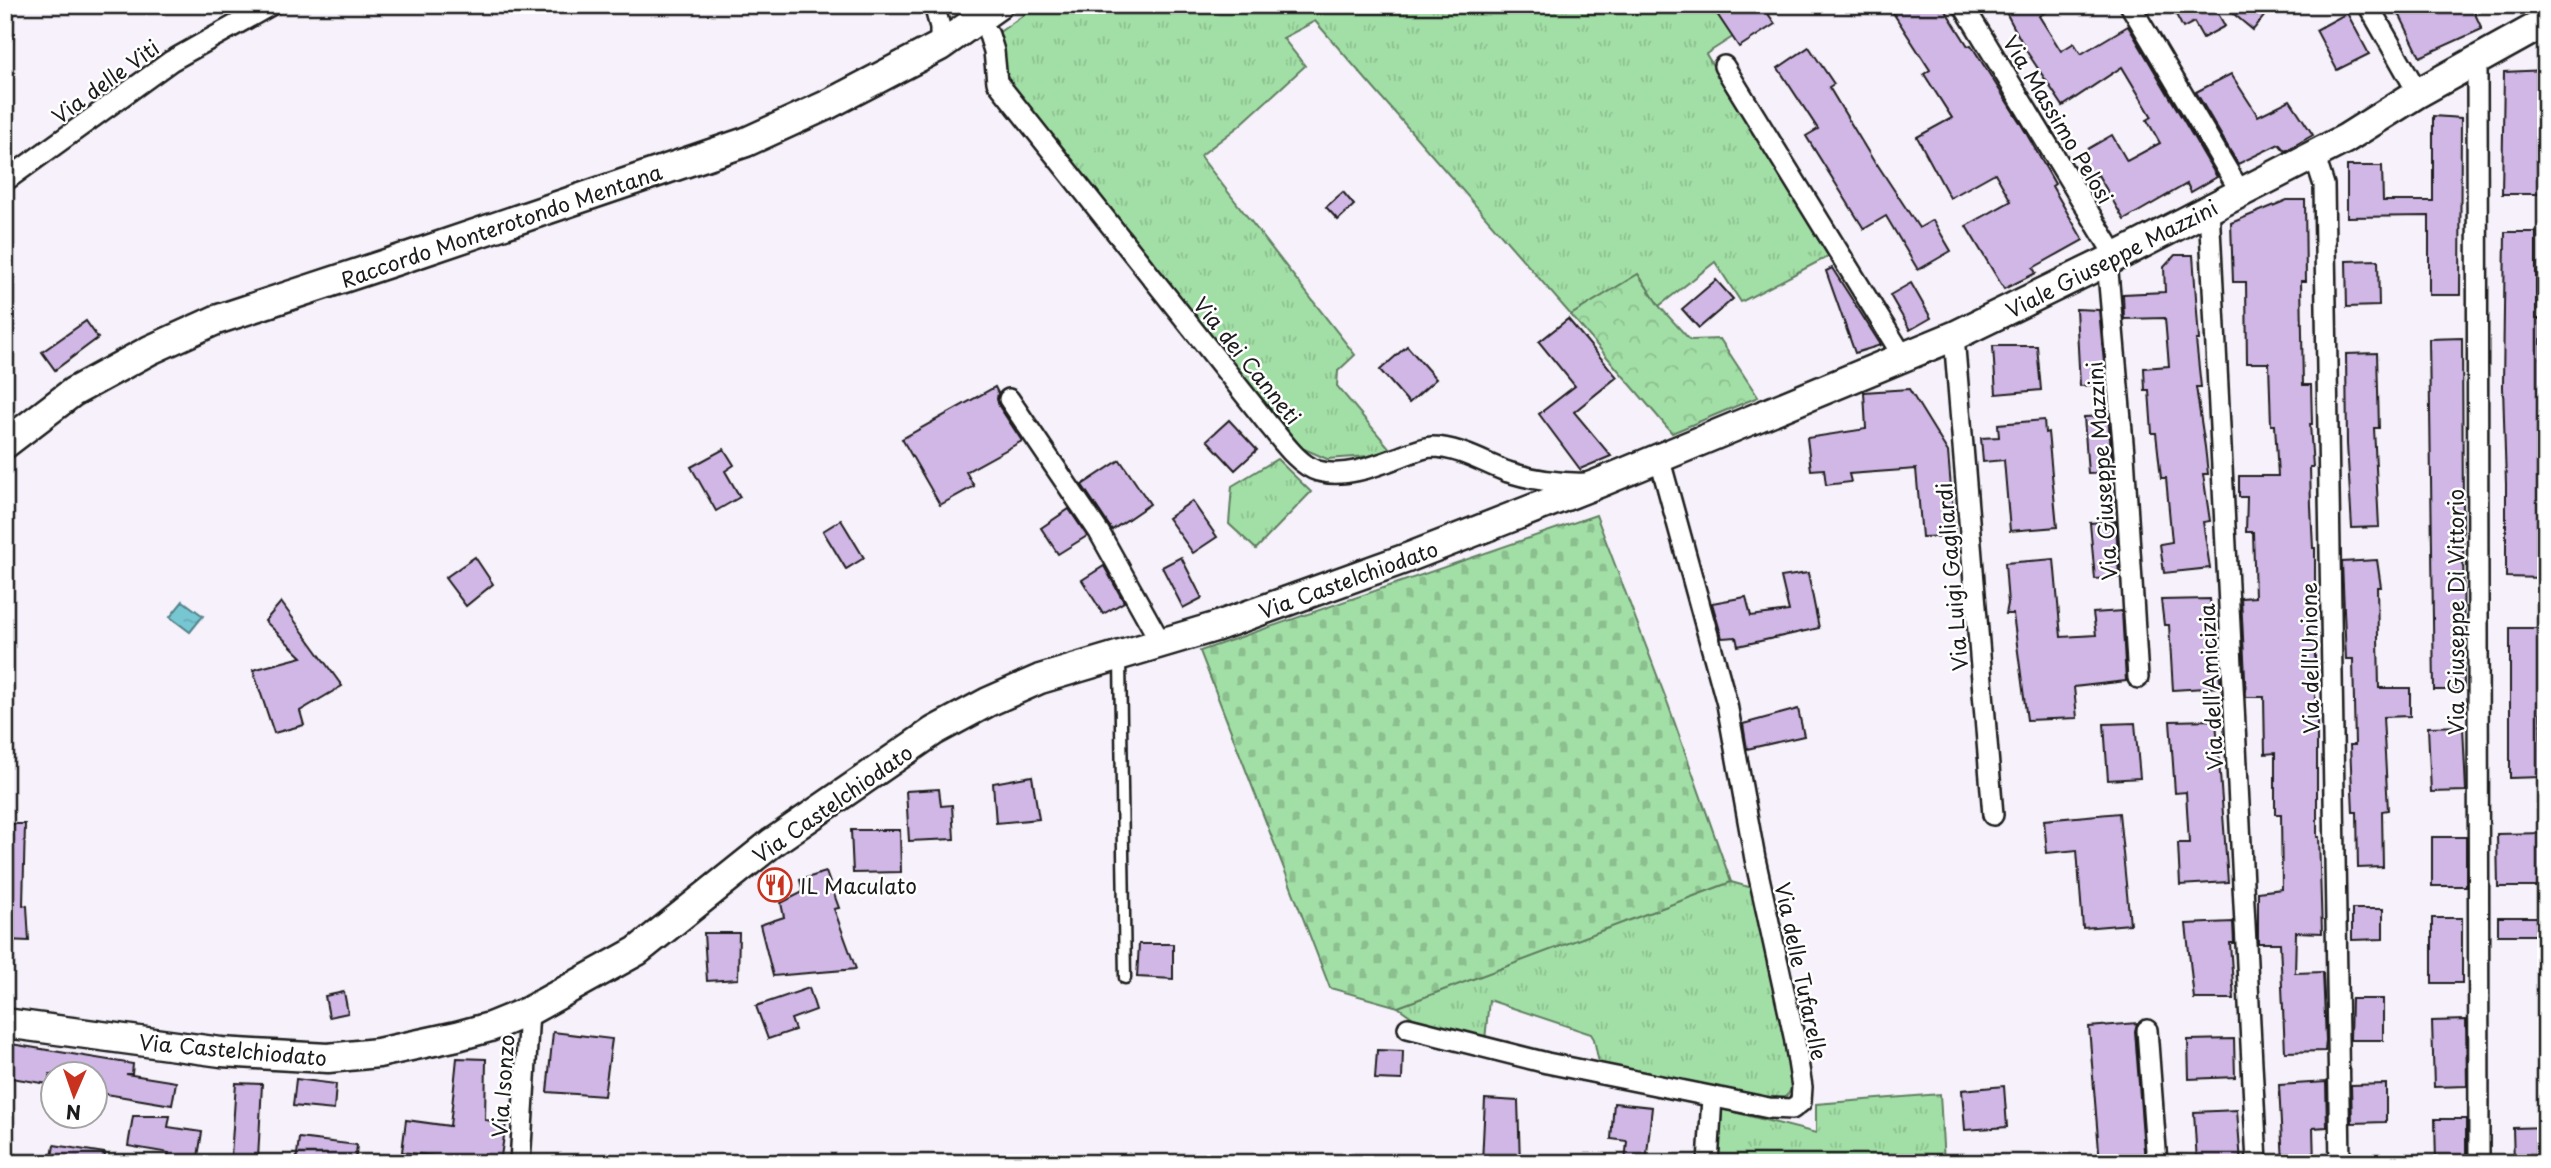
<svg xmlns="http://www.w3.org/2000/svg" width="2551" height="1168" font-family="'Playpen Sans',sans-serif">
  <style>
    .grass { fill: url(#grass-tufts); stroke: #5f7e61; stroke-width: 2 }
    .forest { fill: url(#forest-crowns); stroke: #5f7e61; stroke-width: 2 }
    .cemetery { fill: url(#cemetery-stones); stroke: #5f7e61; stroke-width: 2 }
    .water { fill: url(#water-ripples); stroke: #53838a; stroke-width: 2 }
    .building { fill: #d0b7e6; stroke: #1c1c1c; stroke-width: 2 }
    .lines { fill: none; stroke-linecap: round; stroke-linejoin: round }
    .lane-casing { stroke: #1c1c1c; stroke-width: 15 }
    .street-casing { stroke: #1c1c1c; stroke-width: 24 }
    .secondary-casing { stroke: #1c1c1c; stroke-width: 33 }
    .path { stroke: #1c1c1c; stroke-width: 3.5; stroke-dasharray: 5 5; stroke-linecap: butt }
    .lane { stroke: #fff; stroke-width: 10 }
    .street { stroke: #fff; stroke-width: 19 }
    .secondary { stroke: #fff; stroke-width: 28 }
    .labels { text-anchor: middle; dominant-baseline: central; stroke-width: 5; stroke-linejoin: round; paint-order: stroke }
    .street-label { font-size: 21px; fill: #1c1c1c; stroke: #fff }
    .poi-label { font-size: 21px; fill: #1c1c1c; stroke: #fff; text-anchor: start }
  </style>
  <defs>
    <pattern id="grass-tufts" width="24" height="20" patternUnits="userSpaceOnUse" patternTransform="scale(1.75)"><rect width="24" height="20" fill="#a2dfa6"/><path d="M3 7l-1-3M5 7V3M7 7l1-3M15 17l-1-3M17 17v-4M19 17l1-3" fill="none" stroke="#8bbf8e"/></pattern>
    <pattern id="forest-crowns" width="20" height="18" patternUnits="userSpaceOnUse" patternTransform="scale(1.75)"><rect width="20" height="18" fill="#a2dfa6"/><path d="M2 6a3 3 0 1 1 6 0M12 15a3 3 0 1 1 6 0" fill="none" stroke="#8bbf8e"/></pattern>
    <pattern id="cemetery-stones" width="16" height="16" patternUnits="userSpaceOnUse" patternTransform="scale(1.75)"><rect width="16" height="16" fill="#a2dfa6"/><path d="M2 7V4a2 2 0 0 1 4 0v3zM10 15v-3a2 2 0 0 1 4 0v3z" fill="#8bbf8e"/></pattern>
    <pattern id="water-ripples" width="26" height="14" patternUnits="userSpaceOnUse" patternTransform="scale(1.75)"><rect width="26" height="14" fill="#77c7d3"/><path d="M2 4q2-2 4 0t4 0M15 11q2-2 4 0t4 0" fill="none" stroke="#66aab5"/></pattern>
  </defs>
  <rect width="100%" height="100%" fill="#f6f1fa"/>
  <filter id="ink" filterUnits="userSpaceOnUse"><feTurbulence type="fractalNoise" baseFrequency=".0143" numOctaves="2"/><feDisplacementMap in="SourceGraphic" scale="14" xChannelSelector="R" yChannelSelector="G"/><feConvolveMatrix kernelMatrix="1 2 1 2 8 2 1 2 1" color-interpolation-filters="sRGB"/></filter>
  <g filter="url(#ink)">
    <!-- grass -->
    <g class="grass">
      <polygon points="1038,5 1783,5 1706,54 1829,256 1741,302 1715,262 1659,306 1638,274 1571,315 1315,21 1283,38 1305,66 1239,126 1200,156 1355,355 1338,371 1337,386 1391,450 1369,456 1327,459 1302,448 1001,76 998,33"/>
      <polygon points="1277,459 1311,492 1256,549 1229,524 1232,486"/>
      <polygon points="1731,882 1752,888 1793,1084 1789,1093 1781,1101 1600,1068 1594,1039 1591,1034 1489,1000 1485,1040 1420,1023 1398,1007"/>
      <polygon points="1940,1094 1944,1163 1718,1163 1722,1109 1816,1133 1816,1104"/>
    </g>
    <!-- forest -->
    <polygon class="forest" points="1638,274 1659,306 1690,340 1720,339 1758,397 1672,433 1571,315"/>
    <!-- cemetery -->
    <polygon class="cemetery" points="1596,515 1668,704 1731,882 1398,1007 1330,988 1200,651"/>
    <!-- water -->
    <polygon class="water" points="183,601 203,616 190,632 170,617"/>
    <!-- building -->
    <g class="building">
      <polygon points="1711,5 1762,5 1775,24 1739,47"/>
      <polygon points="1888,5 1942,5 1968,46 1971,45 2021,124 2055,184 2052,186 2083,240 2033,268 2036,273 2004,289 1966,226 2011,201 1995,173 1950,198 1917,137 1952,118 1924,74 1930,70"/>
      <polygon points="2002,5 2058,5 2039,16 2061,51 2074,43 2081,54 2128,26 2217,177 2191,192 2187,184 2124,220 2098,175 2093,178 2079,154 2112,135 2127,161 2160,143 2147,120 2152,117 2122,67 2063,106 2027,52"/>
      <polygon points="2171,5 2273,5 2253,30 2223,5 2216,10 2225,26 2203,38 2194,22 2183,28"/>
      <polygon points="2395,5 2471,5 2482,29 2420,57"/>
      <polygon points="2347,13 2369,54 2337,70 2316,30"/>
      <polygon points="1809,47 1834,84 1829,87 1876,165 1877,164 1919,228 1933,220 1951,251 1918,270 1886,216 1864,229 1806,136 1818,129 1778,68"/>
      <polygon points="2546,70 2543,194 2502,194 2504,72"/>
      <polygon points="2231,74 2258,116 2290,100 2313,135 2285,151 2279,144 2238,164 2196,92"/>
      <polygon points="2433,116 2461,118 2460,295 2429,295 2429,216 2347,217 2347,166 2382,166 2383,201 2433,201"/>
      <polygon points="1343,192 1354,205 1338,220 1326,207"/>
      <polygon points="2287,200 2305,200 2306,281 2301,281 2303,385 2311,385 2312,424 2310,424 2313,467 2310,467 2311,506 2313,548 2315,548 2315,712 2317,712 2317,837 2319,837 2322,933 2296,932 2295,973 2323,972 2326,1040 2325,1051 2285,1052 2280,943 2258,943 2258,892 2282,889 2281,814 2275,814 2275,753 2265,754 2264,697 2246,697 2241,598 2255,597 2253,532 2246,532 2247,497 2239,497 2239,476 2278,476 2275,425 2271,425 2269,363 2247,363 2246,282 2233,282 2231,223"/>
      <polygon points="2505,232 2536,232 2536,319 2541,319 2542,578 2506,577 2506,484 2503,387"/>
      <polygon points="2175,255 2193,255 2199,340 2196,340 2201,387 2196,387 2205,447 2208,474 2203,474 2210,521 2203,522 2210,568 2164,573 2160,544 2172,542 2166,478 2161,478 2156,433 2152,433 2149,390 2145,390 2144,368 2169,366 2165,318 2124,319 2123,294 2165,292 2164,267"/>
      <polygon points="2378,260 2379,306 2347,307 2346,261"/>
      <polygon points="1832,268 1881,345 1855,353 1826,271"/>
      <polygon points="1716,280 1733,299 1699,328 1682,309"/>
      <polygon points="1911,283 1931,318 1910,330 1890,295"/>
      <polygon points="2076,309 2099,310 2106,384 2080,386"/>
      <polygon points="1568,319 1617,377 1574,412 1611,456 1580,469 1539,414 1575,386 1539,342"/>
      <polygon points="86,321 98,338 55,370 42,352"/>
      <polygon points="2462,338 2464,690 2434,690 2429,339"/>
      <polygon points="1407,346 1436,379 1409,403 1380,370"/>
      <polygon points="1993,346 2037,346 2041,390 1996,394"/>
      <polygon points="2377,353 2379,428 2374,428 2379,527 2352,528 2347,444 2346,354"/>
      <polygon points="995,387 998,393 997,399 999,406 1022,441 966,472 974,486 940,505 902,439"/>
      <polygon points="1909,389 1948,452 1955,536 1922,537 1916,469 1849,474 1851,482 1826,485 1824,469 1811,470 1807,438 1866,429 1864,392"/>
      <polygon points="2108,416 2113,473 2088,474 2084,417"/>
      <polygon points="1229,420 1257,450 1235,470 1207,440"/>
      <polygon points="2044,420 2045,433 2048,432 2057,527 2010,531 2004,460 1983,462 1981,438 1999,437 1998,424"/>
      <polygon points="724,449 734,465 725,471 740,497 716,511 691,467"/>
      <polygon points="1120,460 1150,504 1112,530 1082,485"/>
      <polygon points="1192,501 1217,537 1193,553 1168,518"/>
      <polygon points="1069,509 1087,536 1058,554 1041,528"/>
      <polygon points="841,520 864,558 846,569 823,531"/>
      <polygon points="2116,521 2119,577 2095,579 2090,523"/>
      <polygon points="475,557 493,584 466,606 445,578"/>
      <polygon points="1181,557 1202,598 1183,608 1162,567"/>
      <polygon points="2054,559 2061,637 2096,635 2093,613 2122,611 2126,681 2074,687 2077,718 2027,720 2013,614 2006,614 2008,604 2005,563"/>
      <polygon points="2377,560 2381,587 2377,587 2379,688 2410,688 2410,716 2383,717 2388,810 2382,811 2383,867 2358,868 2357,812 2353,812 2350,745 2355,745 2353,659 2346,659 2342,562"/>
      <polygon points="1104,566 1124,602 1103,614 1082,580"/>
      <polygon points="1808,573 1819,628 1738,646 1736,637 1722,638 1712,603 1746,597 1751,616 1789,611 1781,577"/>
      <polygon points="2210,599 2221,687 2173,690 2169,625 2164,625 2161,600"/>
      <polygon points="281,602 342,686 300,711 304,725 274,733 253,670 302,657 265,621"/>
      <polygon points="2510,628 2542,628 2540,692 2541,777 2510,778"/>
      <polygon points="1798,709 1804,736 1747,749 1743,724"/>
      <polygon points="2216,720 2228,882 2180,885 2178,843 2189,843 2186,792 2175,793 2170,721"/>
      <polygon points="2135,723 2140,778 2108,780 2104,724"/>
      <polygon points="2463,726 2466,791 2431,792 2428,727"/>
      <polygon points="1032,776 1039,819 996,823 993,783"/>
      <polygon points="939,789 941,806 952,805 954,839 909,841 906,791"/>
      <polygon points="2119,813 2130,924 2083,928 2077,850 2047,853 2044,820"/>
      <polygon points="5,824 25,824 23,905 27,906 29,941 5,940"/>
      <polygon points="851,830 900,830 901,872 853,873"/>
      <polygon points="2545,833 2545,887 2498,887 2497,834"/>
      <rect x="2432" y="837" width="34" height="49"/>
      <polygon points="826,872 839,908 834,909 856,969 773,976 760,925 784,917 781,903 803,892 800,880"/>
      <polygon points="2352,909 2383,909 2383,939 2352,940"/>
      <rect x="2498" y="917" width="48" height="18"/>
      <rect x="2432" y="918" width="30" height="65"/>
      <polygon points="2233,922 2234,943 2230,943 2234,999 2194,999 2186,924"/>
      <polygon points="704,933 739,933 738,979 707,981"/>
      <polygon points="1139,944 1173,944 1173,979 1137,977"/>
      <polygon points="809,988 816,1010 791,1019 795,1030 768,1039 756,1006"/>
      <polygon points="344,992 348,1013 329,1017 325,996"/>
      <polygon points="2351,999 2383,999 2383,1040 2350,1040"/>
      <polygon points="2466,1020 2467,1086 2434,1087 2432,1021"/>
      <polygon points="2137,1023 2135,1031 2145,1163 2100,1163 2089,1027"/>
      <polygon points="553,1032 612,1039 604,1096 547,1092"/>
      <polygon points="2234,1039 2235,1077 2189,1079 2188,1040"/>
      <polygon points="5,1043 133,1064 132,1074 126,1074 176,1082 172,1105 94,1092 94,1074 50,1074 48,1084 5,1077"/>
      <polygon points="1377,1050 1403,1051 1402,1080 1375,1079"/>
      <polygon points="457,1058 486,1059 485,1120 506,1123 500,1163 456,1163 456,1159 402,1152 406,1120 450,1126"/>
      <polygon points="296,1079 336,1084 334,1110 293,1106"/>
      <polygon points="2326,1082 2327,1127 2313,1128 2314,1163 2283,1163 2279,1085"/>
      <polygon points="236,1083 262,1084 258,1159 231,1157"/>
      <polygon points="2386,1084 2386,1122 2352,1123 2351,1085"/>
      <polygon points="2004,1086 2007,1127 1965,1130 1962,1090"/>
      <polygon points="1485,1099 1518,1101 1520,1163 1482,1163"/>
      <polygon points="1614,1103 1652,1107 1646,1163 1625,1163 1627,1141 1611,1139"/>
      <polygon points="2237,1110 2241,1163 2197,1163 2194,1112"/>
      <polygon points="133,1116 170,1116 168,1127 202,1132 197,1163 167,1163 169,1153 128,1146"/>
      <polygon points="2435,1119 2466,1119 2466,1163 2436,1163"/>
      <polygon points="2546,1127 2546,1163 2514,1163 2513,1128"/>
      <polygon points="299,1138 357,1145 355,1163 296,1163"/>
      <polygon points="54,1145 105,1153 104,1163 51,1163"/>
    </g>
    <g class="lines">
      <defs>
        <polyline id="lane" points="1120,660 1125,978"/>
        <g id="street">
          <polyline points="934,5 940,27 940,46"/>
          <polyline points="1963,5 2116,257"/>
          <polyline points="2130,5 2241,193"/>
          <polyline points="2368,5 2418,93"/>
          <path d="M989 35 994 51 997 82 1268 424C1281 439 1298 465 1318 471 1343 478 1373 467 1397 458 1409 454 1420 448 1432 447 1459 447 1484 463 1508 472 1534 480 1561 484 1588 483"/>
          <polyline points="2477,62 2479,1163"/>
          <polyline points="1724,66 1904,358"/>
          <polyline points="2314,154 2324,185 2340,1163"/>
          <polyline points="5,181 171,61 271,5"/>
          <polyline points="2209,208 2257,1163"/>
          <polyline points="2107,261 2124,454 2138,678"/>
          <polyline points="1954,336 1993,815"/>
          <polyline points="1009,399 1099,532 1161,643"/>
          <polyline points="1408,1028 1547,1063 1769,1108 1792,1109 1801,1102 1802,1087 1794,1036 1755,859 1727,704 1659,457"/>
          <polyline points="2147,1030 2157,1163"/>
          <polyline points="520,1163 529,1011"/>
          <polyline points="1708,1163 1712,1097"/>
        </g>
        <g id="secondary">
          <polyline points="5,444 73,392 150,350 216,320 410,256 746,142 827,105 940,46 998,5"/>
          <polyline points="5,1023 221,1052 328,1058 378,1053 457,1036 490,1027 529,1011 637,951 773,842 934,731 988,702 1040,679 1215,627 1407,558 1599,483 1954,336 2116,257 2345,139 2418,93 2546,22"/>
        </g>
      </defs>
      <!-- lane casing -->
      <use href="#lane" class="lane-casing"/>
      <!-- street casing -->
      <use href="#street" class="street-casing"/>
      <!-- secondary casing -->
      <use href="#secondary" class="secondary-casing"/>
      <!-- path -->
      <polyline class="path" points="1021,12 1031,5"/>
      <!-- lane -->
      <use href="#lane" class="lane"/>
      <!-- street -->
      <use href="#street" class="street"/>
      <!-- secondary -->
      <use href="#secondary" class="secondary"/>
    </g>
  </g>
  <!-- icons -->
  <defs>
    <symbol id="restaurant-ring" viewBox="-11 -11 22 22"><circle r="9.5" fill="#fff" stroke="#c8321e" stroke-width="1.5"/><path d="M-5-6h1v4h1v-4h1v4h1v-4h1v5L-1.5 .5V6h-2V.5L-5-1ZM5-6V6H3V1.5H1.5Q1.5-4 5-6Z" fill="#c8321e"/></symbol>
  </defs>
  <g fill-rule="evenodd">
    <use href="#restaurant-ring" x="756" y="866" width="38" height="38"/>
  </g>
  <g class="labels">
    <!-- street labels -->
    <g class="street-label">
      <text transform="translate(105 81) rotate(-36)">Via delle Viti</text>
      <text transform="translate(2059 119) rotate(59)">Via Massimo Pelosi</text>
      <text transform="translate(501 225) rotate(-19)">Raccordo Monterotondo Mentana</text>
      <text transform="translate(2111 258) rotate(-27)">Viale Giuseppe Mazzini</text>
      <text transform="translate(1248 360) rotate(51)">Via dei Canneti</text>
      <text transform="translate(2101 471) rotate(-94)">Via Giuseppe Mazzini</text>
      <text transform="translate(1951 577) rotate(-95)">Via Luigi Gagliardi</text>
      <text transform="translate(1348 579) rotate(-20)">Via Castelchiodato</text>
      <text transform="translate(2455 612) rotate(-90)">Via Giuseppe Di Vittorio</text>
      <text transform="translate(2309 658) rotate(-91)">Via dell'Unione</text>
      <text transform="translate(2210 687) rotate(-93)">Via dell'Amicizia</text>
      <text transform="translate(832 803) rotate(-35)">Via Castelchiodato</text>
      <text transform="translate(1802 971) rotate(78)">Via delle Tufarelle</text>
      <text transform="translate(233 1049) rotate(5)">Via Castelchiodato</text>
      <text transform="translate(502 1086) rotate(-86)">Via Isonzo</text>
    </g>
    <!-- poi labels -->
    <g class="poi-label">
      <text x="800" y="885">IL Maculato</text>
    </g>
  </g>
  <!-- margin -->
  <rect width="2551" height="1168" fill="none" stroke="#fff" stroke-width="28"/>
  <rect x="14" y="14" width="2523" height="1140" fill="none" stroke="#1c1c1c" stroke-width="2.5" filter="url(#ink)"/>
  <!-- north arrow -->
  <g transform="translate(74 1095) rotate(182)"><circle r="33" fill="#ffffff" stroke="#a4a4a4" stroke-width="2"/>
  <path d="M0-5L12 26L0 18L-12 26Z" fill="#c8321e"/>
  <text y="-10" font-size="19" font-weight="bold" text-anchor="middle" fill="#1c1c1c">N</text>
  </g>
</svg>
